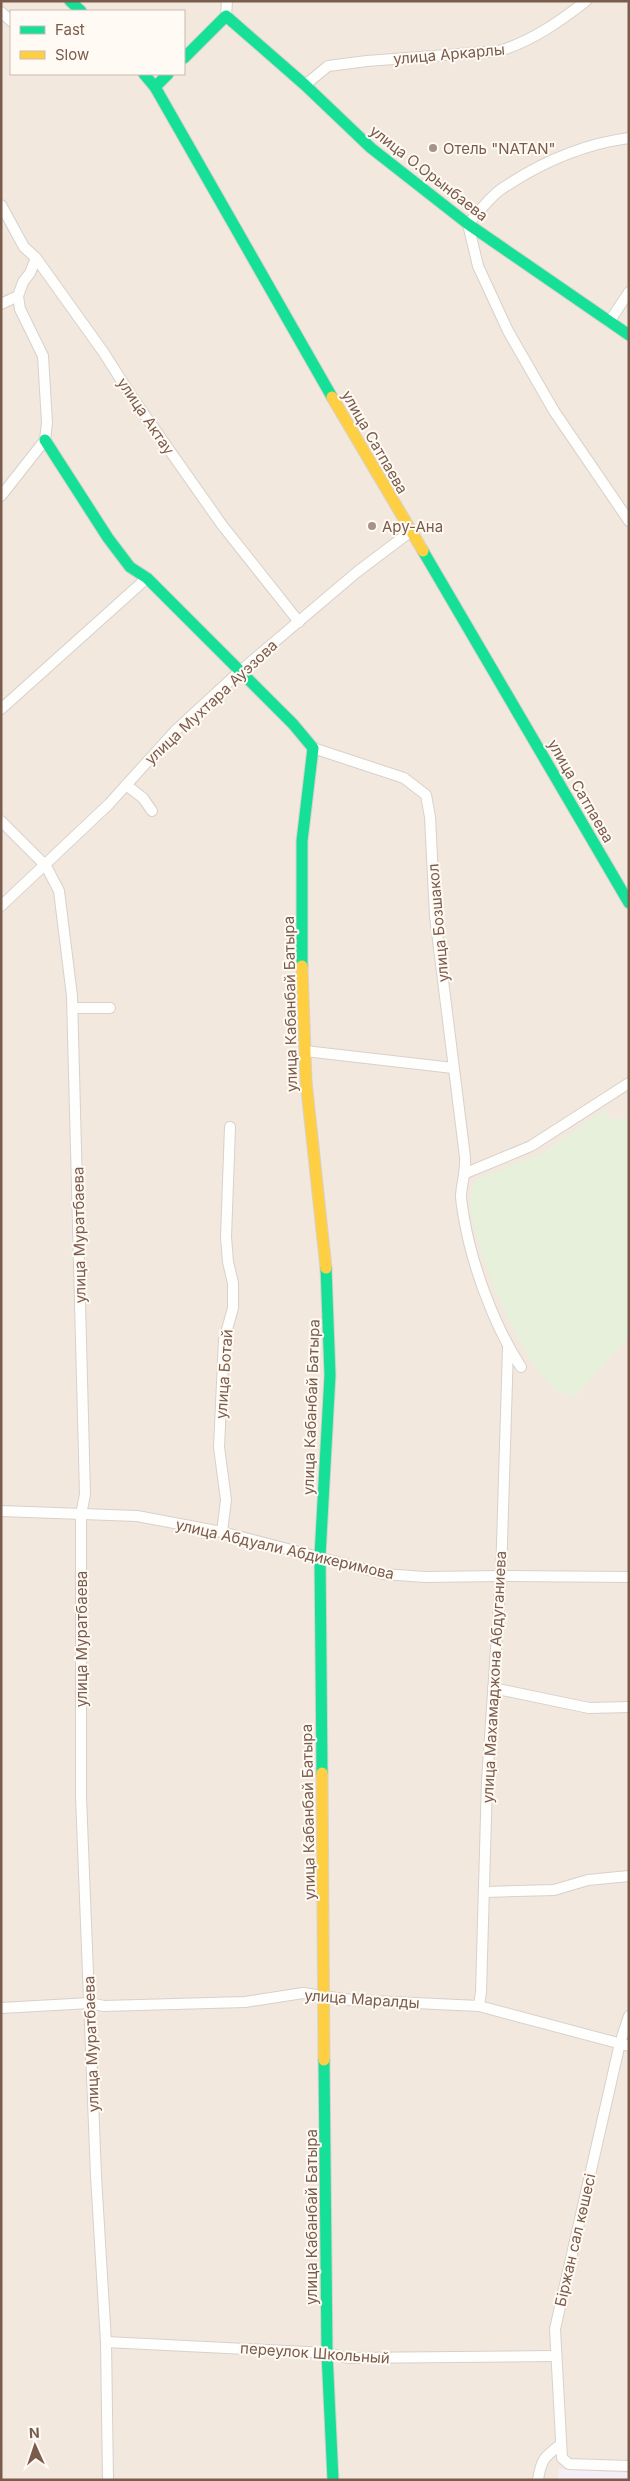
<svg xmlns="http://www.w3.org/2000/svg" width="630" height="2481" font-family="Inter,sans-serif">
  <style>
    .residential { fill: #f2e8de; fill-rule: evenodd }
    .education { fill: #f6eef6 }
    .green { fill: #e7f0db }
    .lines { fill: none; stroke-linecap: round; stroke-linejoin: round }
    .street-casing { stroke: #d7d1cb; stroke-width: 12 }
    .fast-casing { stroke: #d9d2cb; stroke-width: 13 }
    .slow-casing { stroke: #d9d2cb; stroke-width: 13 }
    .street { stroke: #fefefd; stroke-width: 10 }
    .fast { stroke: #16e098; stroke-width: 11 }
    .slow { stroke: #ffcf43; stroke-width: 11 }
    .poi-dot { fill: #a69286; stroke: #fffaf3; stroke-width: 2 }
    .labels { text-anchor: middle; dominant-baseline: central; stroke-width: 4; stroke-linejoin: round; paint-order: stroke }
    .street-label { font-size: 15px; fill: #7a5c4d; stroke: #fffaf3 }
    .poi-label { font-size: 15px; fill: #7a5c4d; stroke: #fffaf3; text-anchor: start }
  </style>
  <rect width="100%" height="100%" fill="#f9f5f0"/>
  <!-- residential -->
  <path class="residential" d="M1 1H629V2480H1ZM11 11H184V74H11Z"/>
  <!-- education -->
  <polygon class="education" points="559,2469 629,2473 629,2480 558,2480"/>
  <!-- green -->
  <path class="green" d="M605 1109 611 1120 629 1117V1336L576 1396C571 1395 565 1395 561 1393 525 1375 465 1233 471 1195 471 1190 474 1185 475 1180L543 1153Z"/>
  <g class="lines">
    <defs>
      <g id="street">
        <polyline points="1,12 11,21"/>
        <polyline points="226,16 227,1"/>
        <path d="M305 85 328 66 367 61 499 51C532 41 559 22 586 1"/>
        <path d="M629 138C583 144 538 164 500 190 488 199 478 213 468 224L478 266 508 331 554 411 629 521"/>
        <polyline points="1,205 24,247 36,258 104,353 130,394 222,525 299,622"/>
        <polyline points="1,304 18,296"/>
        <polyline points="609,322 629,292"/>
        <polyline points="1,496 45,440 47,423 43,356 20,309 18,296 23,282 30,273 36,258"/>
        <polyline points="1,709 147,578"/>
        <path d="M313 748 404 778 426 795 430 817 435 916 465 1157C466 1171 462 1182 461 1195 461 1202 463 1211 464 1218 472 1265 494 1326 521 1367"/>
        <polyline points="126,785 143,798 152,811"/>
        <polyline points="1,821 46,866 59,891 72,996 85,1494 81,1515 81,1797 96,2176 106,2342 108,2480"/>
        <polyline points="1,906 109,804 175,731 239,672 357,572 410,532"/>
        <polyline points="73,1008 110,1008"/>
        <polyline points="305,1051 453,1068"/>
        <polyline points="466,1173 531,1146 629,1083"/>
        <polyline points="1,1511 137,1516 222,1532 384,1574 425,1577 501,1576 629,1577"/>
        <polyline points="222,1532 226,1500 219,1447 224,1340 233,1308 233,1283 228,1262 226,1237 230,1127"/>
        <polyline points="493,1688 589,1708 629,1707"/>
        <polyline points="486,1892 554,1890 588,1880 629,1876"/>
        <polyline points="479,2006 481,1992 487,1781 501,1576 508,1348"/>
        <polyline points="1,2008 90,2003 104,2006 245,2002 303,1993 351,2000 479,2006 629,2046"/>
        <polyline points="629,2016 620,2043 555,2329 562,2458 569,2464 629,2466"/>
        <polyline points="106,2342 327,2353 348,2358 555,2356"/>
        <path d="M538 2480C541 2460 544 2457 560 2445"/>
      </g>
      <g id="fast">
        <polyline points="70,1 81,11"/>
        <polyline points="184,58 226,16 305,85 371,148 468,224 629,335"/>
        <polyline points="144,74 155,87 332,397"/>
        <polyline points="155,87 168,74"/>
        <polyline points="45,440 108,538 130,567 147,578 293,724 313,748 302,841 302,966"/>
        <polyline points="423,551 629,903"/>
        <polyline points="322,1773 320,1556 330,1375 326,1268"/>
        <polyline points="324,2060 327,2353 333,2480"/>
      </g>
      <g id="slow">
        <polyline points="332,397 423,551"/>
        <polyline points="302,966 306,1081 326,1268"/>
        <polyline points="322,1773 324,2060"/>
      </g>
    </defs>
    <!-- street casing -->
    <use href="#street" class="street-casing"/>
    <!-- fast casing -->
    <use href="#fast" class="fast-casing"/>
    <!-- slow casing -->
    <use href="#slow" class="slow-casing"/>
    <!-- street -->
    <use href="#street" class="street"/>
    <!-- fast -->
    <use href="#fast" class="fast"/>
    <!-- slow -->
    <use href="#slow" class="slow"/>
  </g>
  <!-- markers -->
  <g class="poi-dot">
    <circle cx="433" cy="148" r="5"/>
    <circle cx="372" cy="526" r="5"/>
  </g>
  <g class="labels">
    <!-- street labels -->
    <g class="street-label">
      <text transform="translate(449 54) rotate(-5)">улица Аркарлы</text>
      <text transform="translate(429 173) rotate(38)">улица О.Орынбаева</text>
      <text transform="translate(146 416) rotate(56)">улица Актау</text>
      <text transform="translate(375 442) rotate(60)">улица Сатпаева</text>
      <text transform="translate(211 702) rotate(-43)">улица Мухтара Ауэзова</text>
      <text transform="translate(581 791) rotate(60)">улица Сатпаева</text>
      <text transform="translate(438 923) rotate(-95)">улица Бозшакол</text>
      <text transform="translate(290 1004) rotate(-91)">улица Кабанбай Батыра</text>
      <text transform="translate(79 1235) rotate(-91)">улица Муратбаева</text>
      <text transform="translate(224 1374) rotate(-86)">улица Ботай</text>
      <text transform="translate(311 1407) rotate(-88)">улица Кабанбай Батыра</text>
      <text transform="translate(285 1549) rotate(13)">улица Абдуали Абдикеримова</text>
      <text transform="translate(81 1639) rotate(-90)">улица Муратбаева</text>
      <text transform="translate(494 1677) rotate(-87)">улица Махамаджона Абдуганиева</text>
      <text transform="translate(308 1812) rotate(-91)">улица Кабанбай Батыра</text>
      <text transform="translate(362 1999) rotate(4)">улица Маралды</text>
      <text transform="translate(91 2044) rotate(-92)">улица Муратбаева</text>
      <text transform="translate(311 2217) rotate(-90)">улица Кабанбай Батыра</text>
      <text transform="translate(575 2240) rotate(-77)">Біржан сал көшесі</text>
      <text transform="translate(315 2353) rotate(4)">переулок Школьный</text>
    </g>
    <!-- poi labels -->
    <g class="poi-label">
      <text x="443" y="148">Отель "NATAN"</text>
      <text x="382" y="526">Ару-Ана</text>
    </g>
  </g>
  <!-- border -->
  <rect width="630" height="2481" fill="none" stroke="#7a5c4d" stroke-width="5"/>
  <!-- legend -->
  <rect x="10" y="10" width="175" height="65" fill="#fffaf3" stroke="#cabbb1"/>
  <rect x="20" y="26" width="25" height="8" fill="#16e098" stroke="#cabbb1"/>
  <text x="55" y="35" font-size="15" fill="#7a5c4d">Fast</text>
  <rect x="20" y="51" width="25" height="8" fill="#ffcf43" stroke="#cabbb1"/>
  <text x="55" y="60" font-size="15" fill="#7a5c4d">Slow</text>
  <!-- north arrow -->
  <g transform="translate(35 2446) rotate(357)" stroke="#fffaf3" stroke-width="4" paint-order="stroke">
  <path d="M0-4L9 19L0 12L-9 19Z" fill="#7a5c4d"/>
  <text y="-8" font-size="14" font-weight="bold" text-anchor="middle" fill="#7a5c4d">N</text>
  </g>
</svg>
